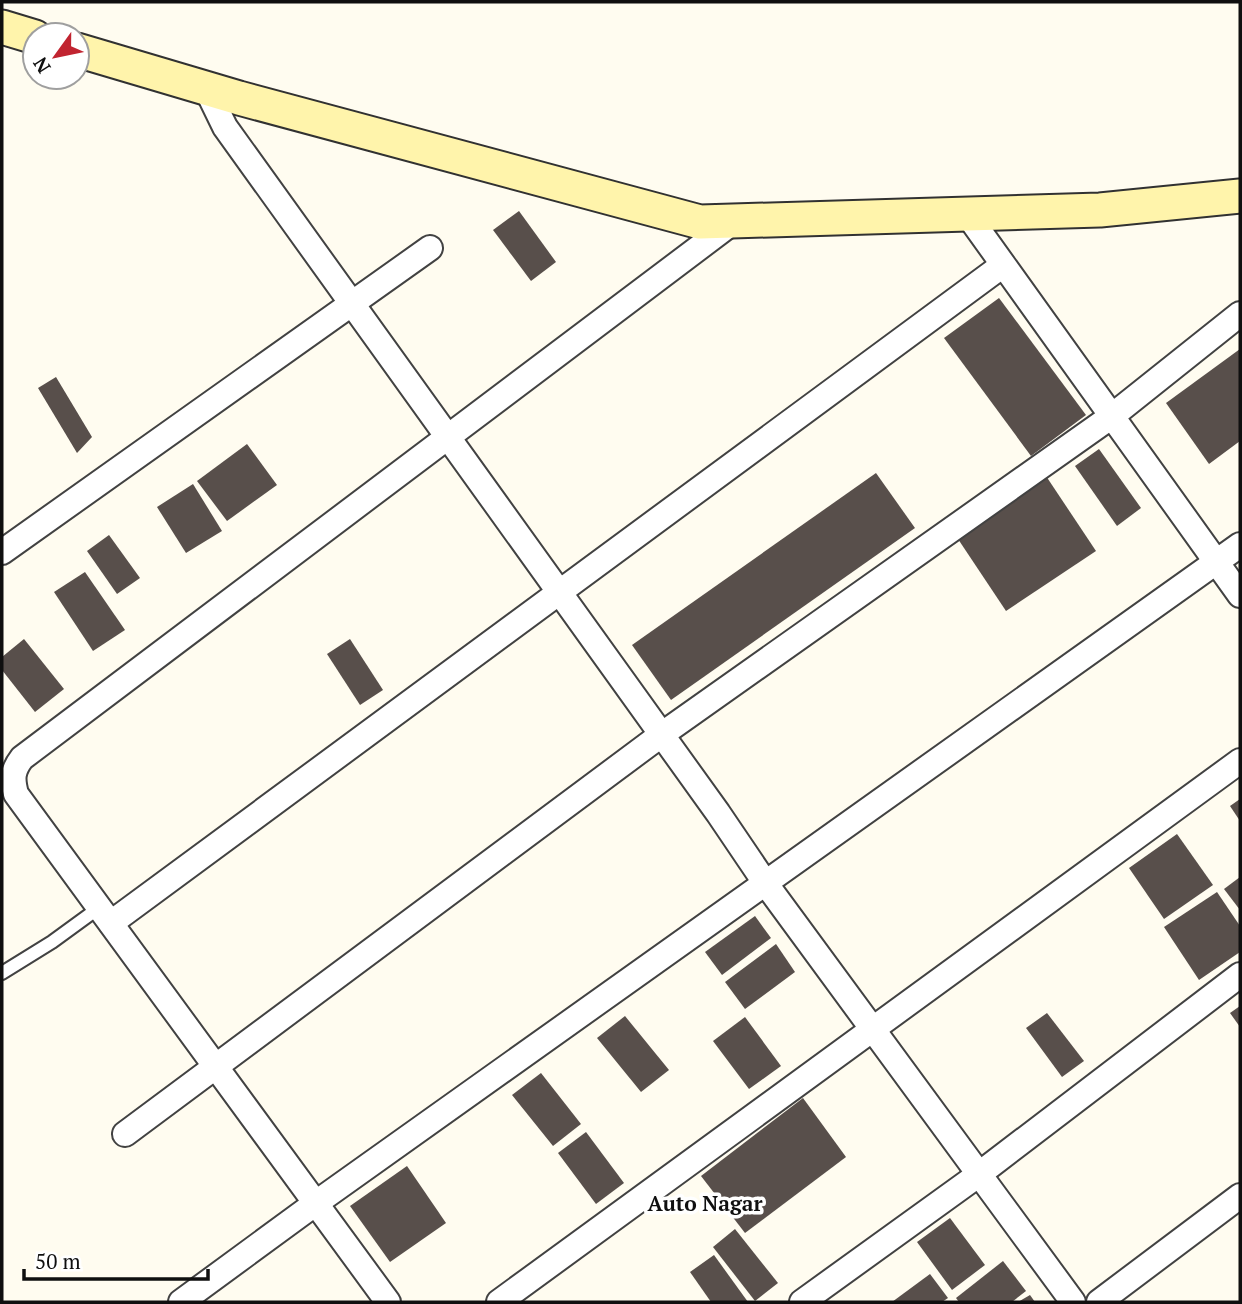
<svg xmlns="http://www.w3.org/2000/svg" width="1242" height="1304" font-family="'PT Serif',serif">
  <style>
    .building { fill: #584f4b }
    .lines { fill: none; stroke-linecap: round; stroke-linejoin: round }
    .service-casing { stroke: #424242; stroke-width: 16 }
    .minor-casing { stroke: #424242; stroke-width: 28 }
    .secondary-casing { stroke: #313131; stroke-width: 37 }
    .service { stroke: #fff; stroke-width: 12 }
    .minor { stroke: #fff; stroke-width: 24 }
    .secondary { stroke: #fff4ab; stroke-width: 33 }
    .labels { text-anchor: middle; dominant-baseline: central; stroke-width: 7; stroke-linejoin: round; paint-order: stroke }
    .quarter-label { font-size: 21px; font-weight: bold; fill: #0f0f0f; stroke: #fff }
  </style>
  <rect width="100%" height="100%" fill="#fffcf0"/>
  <!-- building -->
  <g class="building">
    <polygon points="519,211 556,262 531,281 493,230"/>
    <polygon points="999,298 1086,415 1031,456 944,338"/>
    <polygon points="1240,349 1240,441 1209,464 1166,403"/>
    <polygon points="56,377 92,437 77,453 38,388"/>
    <polygon points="247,444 277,485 227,521 197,481"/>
    <polygon points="1099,449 1141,508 1117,526 1075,466"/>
    <polygon points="876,473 915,528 671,700 632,645"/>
    <polygon points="1046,476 1096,551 1006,611 956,536"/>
    <polygon points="193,484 222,531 186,553 157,507"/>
    <polygon points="109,535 140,578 117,594 87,551"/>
    <polygon points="85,572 125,630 93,651 54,592"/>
    <polygon points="24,639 64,689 35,712 2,670 2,657"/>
    <polygon points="350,639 383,690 360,705 327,654"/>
    <polygon points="1240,799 1240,821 1230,806"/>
    <polygon points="1177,834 1213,885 1164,919 1129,868"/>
    <polygon points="1240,877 1240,910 1224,889"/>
    <polygon points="1217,892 1240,926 1240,952 1199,980 1164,927"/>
    <polygon points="755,916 771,938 722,975 705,952"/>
    <polygon points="776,944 795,972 745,1009 725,982"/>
    <polygon points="1240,1006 1240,1027 1230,1013"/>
    <polygon points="1047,1013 1084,1061 1062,1077 1026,1028"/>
    <polygon points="625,1016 669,1070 641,1092 597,1038"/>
    <polygon points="745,1017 781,1066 749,1089 713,1041"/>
    <polygon points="541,1073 581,1124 553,1146 512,1095"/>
    <polygon points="803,1098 846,1157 745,1233 701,1176"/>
    <polygon points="586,1132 624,1183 596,1204 558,1153"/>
    <polygon points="407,1166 446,1223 390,1262 350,1206"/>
    <polygon points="950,1218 985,1265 952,1290 917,1242"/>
    <polygon points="735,1229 778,1283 755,1301 713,1247"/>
    <polygon points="714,1255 748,1302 711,1302 690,1272"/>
    <polygon points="1003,1261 1026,1291 1012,1302 959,1302 956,1298"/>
    <polygon points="930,1274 948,1298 942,1302 892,1302"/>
    <polygon points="1030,1295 1035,1302 1018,1302"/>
  </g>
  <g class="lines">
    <defs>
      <polyline id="service" points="2,973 52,942 100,907"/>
      <g id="minor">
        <polyline points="206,88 225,127 718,813 766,884 1073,1302"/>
        <polyline points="967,214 1240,595"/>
        <polyline points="2,552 430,248"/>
        <polyline points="111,923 1003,265"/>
        <polyline points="125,1134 661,735 1112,416 1240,314"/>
        <polyline points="181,1302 316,1203 1240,545"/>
        <path d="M388 1302 16 794C12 779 12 771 22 758L733 222"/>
        <polyline points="499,1302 1240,761"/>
        <polyline points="802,1302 978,1175 1240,975"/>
        <polyline points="1099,1302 1240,1196"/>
      </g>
      <g id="secondary">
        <polyline points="2,27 35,37"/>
        <polyline points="77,50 239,98 700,222 1100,210 1240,196"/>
      </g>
    </defs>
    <!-- service casing -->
    <use href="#service" class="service-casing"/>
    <!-- minor casing -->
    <use href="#minor" class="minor-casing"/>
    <!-- secondary casing -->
    <use href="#secondary" class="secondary-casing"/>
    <!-- service -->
    <use href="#service" class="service"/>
    <!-- minor -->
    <use href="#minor" class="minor"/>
    <!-- secondary -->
    <use href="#secondary" class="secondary"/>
  </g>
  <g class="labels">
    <!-- quarter labels -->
    <g class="quarter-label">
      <text x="705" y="1203">Auto Nagar</text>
    </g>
  </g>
  <!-- border -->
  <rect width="1242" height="1304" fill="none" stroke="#0f0f0f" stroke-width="7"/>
  <!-- north arrow -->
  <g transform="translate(56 56) rotate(237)"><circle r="33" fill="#ffffff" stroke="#9f9f9f" stroke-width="2"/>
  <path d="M0-5L12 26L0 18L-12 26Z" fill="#c12430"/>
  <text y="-10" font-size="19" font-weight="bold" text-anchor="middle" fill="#0f0f0f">N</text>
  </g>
  <!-- scale -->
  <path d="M24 1269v10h184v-10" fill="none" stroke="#0f0f0f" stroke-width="3.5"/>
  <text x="35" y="1269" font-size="21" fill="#0f0f0f" stroke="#ffffff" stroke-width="5" paint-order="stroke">50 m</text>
</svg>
